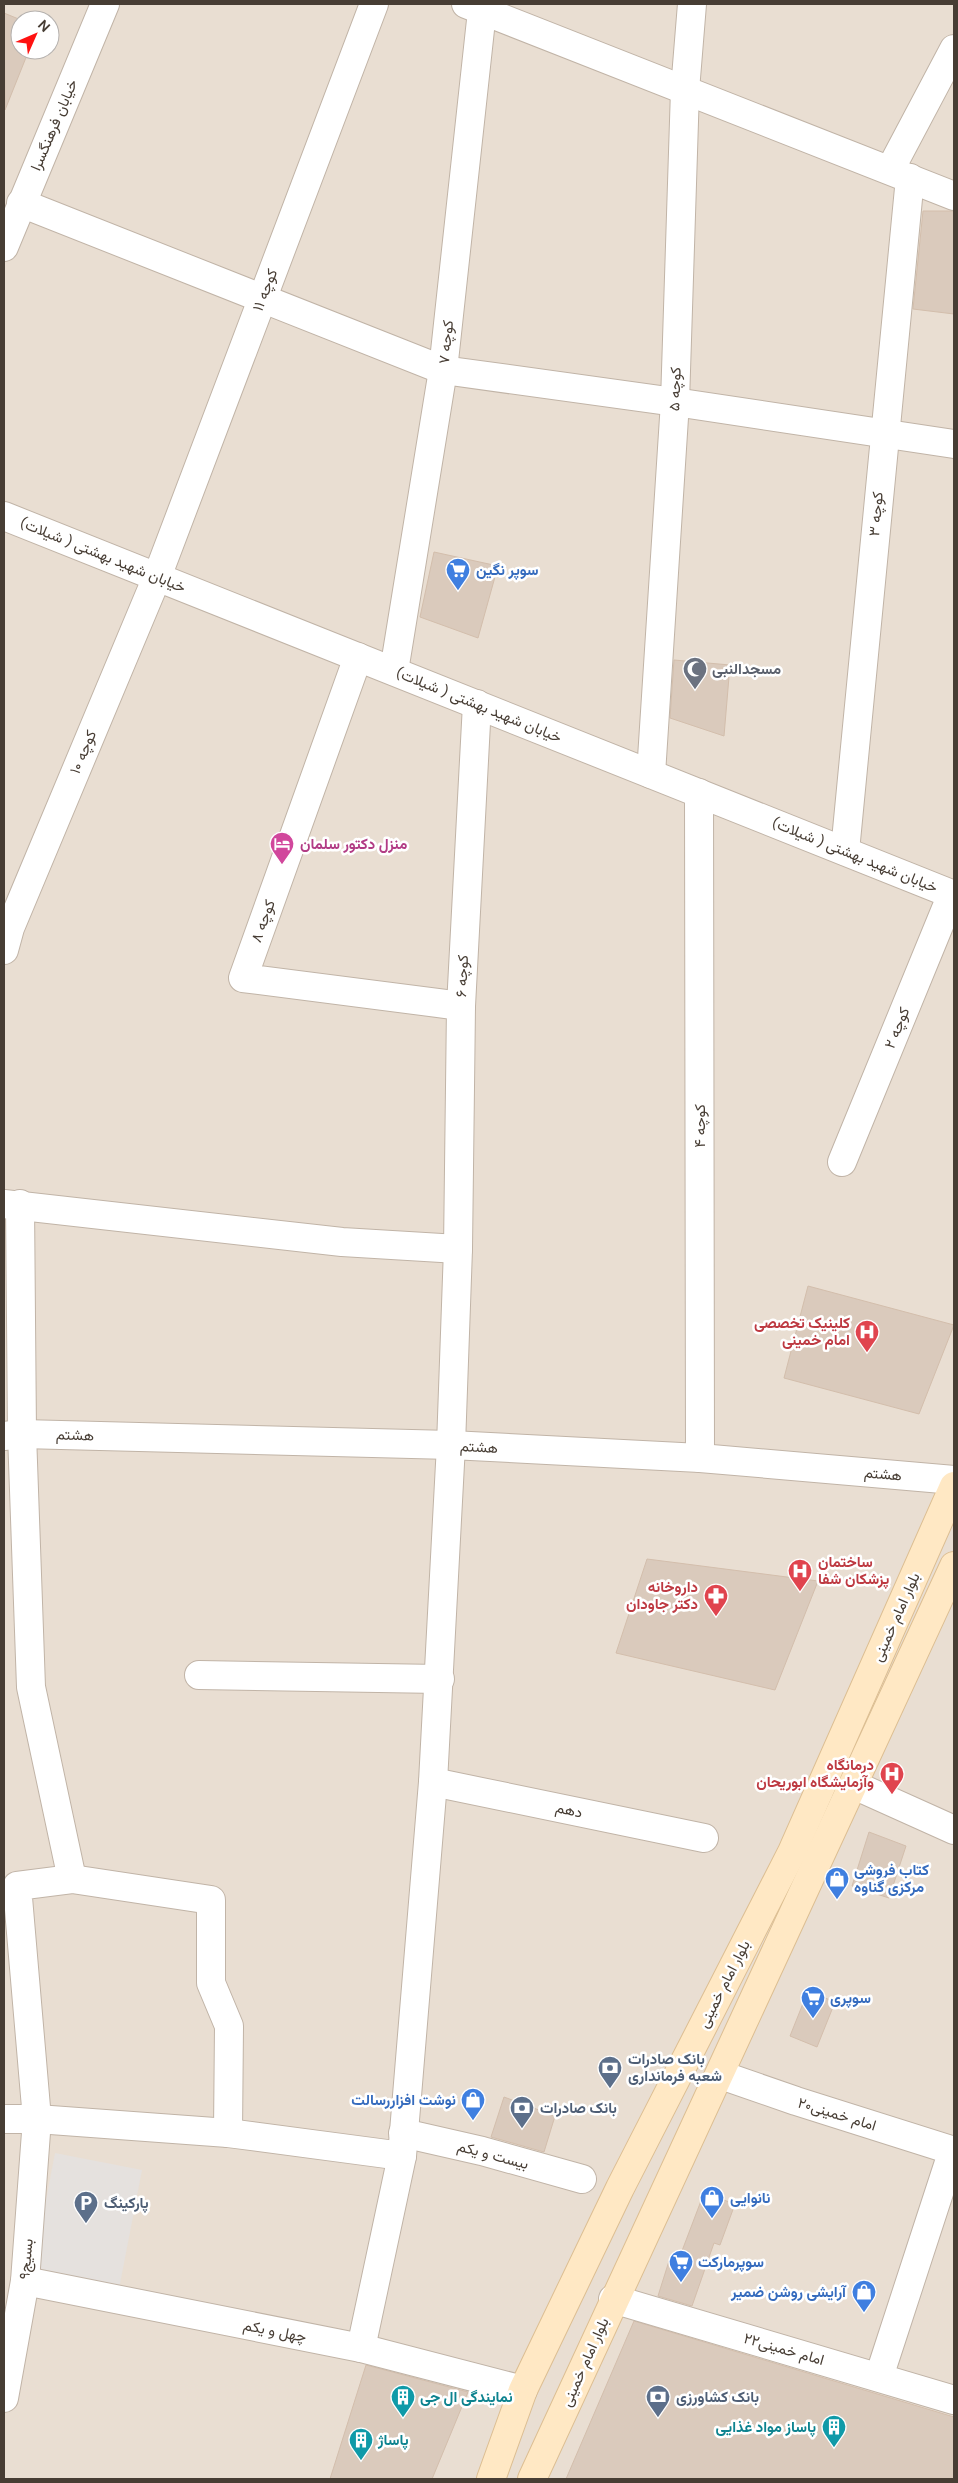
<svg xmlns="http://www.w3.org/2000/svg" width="958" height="2483" font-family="'DM Sans',Vazirmatn,sans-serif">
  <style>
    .residential { fill: #e9ded2; fill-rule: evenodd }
    .parking { fill: #e5e1de }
    .building { fill: #dacabc; stroke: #d3beac }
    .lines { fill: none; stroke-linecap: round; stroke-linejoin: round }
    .minor-casing { stroke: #c1b4a7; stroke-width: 30 }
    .tertiary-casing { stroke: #c1b4a7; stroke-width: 30 }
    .secondary-casing { stroke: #dcbe92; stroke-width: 30 }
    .minor { stroke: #fff; stroke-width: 28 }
    .tertiary { stroke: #fff; stroke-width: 28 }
    .secondary { stroke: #ffe8c4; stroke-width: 28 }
    .labels { text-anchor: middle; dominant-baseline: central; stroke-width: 5; stroke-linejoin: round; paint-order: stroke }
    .street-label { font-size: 15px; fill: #473d34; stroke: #fff }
    .shop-label { font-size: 15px; font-weight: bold; fill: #366cbe; stroke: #fff; text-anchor: start }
    .worship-label { font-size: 15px; font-weight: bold; fill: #5b616d; stroke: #fff; text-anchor: start }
    .hotel-label { font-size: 15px; font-weight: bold; fill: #b23c85; stroke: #fff; text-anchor: start }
    .health-label { font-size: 15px; font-weight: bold; fill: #be3a42; stroke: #fff; text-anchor: end }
    .service-label { font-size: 15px; font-weight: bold; fill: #4e5e75; stroke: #fff; text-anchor: start }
    .culture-label { font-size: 15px; font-weight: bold; fill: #0d838f; stroke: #fff; text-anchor: start }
  </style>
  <rect width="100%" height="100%" fill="#f4ede5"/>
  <!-- residential -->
  <path class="residential" d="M4 4H954V2479H4ZM20 20H50V50H20Z"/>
  <!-- parking -->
  <polygon class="parking" points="55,2153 142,2170 118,2294 31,2277"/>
  <!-- building -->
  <g class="building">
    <polygon points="4,13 21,20 20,50 29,50 5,110"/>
    <polygon points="923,211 954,211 954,314 913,309"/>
    <polygon points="434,552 498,566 478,638 420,617"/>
    <polygon points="674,660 730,665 724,736 670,718"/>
    <polygon points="808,1286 954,1325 919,1414 784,1378"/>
    <polygon points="647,1559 818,1581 775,1690 616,1653"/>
    <polygon points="869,1832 906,1846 889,1898 852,1886"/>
    <polygon points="808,1991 835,2002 817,2047 790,2036"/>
    <polygon points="504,2097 555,2116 544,2152 491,2137"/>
    <polygon points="704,2193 735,2204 720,2245 714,2243 692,2306 658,2296 669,2261 677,2264"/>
    <polygon points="634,2321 954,2417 954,2479 566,2479"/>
    <polygon points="366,2365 468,2392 432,2479 330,2479"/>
  </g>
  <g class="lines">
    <defs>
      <g id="minor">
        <polyline points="466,4 954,196"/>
        <polyline points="890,170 954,49"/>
        <polyline points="21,203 443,370 675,402 954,444"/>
        <polyline points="4,247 105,4"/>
        <polyline points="358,657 243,978 461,1006"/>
        <polyline points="394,671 443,370 482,11"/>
        <polyline points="651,774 675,402 685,90 692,4"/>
        <polyline points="699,793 700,1458"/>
        <polyline points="845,851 910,178"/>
        <polyline points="4,950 10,928 157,577 374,4"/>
        <polyline points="842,1162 952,894"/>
        <polyline points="4,1204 342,1242 458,1249"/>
        <polyline points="20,1204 22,1434 31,1687 72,1879"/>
        <polyline points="4,1436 22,1434 451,1445 700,1458 954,1480"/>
        <polyline points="199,1675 440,1679"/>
        <polyline points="433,1782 704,1838"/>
        <polyline points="854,1785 954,1830"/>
        <polyline points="721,2075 796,2101 954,2151"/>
        <polyline points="4,2119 37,2119 228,2133 402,2156"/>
        <polyline points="403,2133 482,2151 582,2179"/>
        <polyline points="25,2281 361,2348 523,2390"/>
        <polyline points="613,2299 954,2400"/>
        <polyline points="361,2348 402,2156 433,1782 451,1445 458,1249 461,1006 477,704"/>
        <polyline points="879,2377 953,2150"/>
        <polyline points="4,2398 25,2281 37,2119 17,1886 72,1879 211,1900 211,1983 229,2026 228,2133"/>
      </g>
      <polyline id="tertiary" points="4,516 954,895"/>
      <g id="secondary">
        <polyline points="491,2479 523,2390 620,2188 792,1852 954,1486"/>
        <polyline points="532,2479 954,1566"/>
      </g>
    </defs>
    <!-- minor casing -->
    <use href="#minor" class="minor-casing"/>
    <!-- tertiary casing -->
    <use href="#tertiary" class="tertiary-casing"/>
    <!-- secondary casing -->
    <use href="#secondary" class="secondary-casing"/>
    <!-- minor -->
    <use href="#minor" class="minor"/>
    <!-- tertiary -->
    <use href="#tertiary" class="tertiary"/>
    <!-- secondary -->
    <use href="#secondary" class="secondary"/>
  </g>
  <!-- icons -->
  <defs>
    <symbol id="supermarket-pin" viewBox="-11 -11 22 30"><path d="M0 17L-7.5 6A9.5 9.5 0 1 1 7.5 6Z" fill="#3f7fe0" stroke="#fff"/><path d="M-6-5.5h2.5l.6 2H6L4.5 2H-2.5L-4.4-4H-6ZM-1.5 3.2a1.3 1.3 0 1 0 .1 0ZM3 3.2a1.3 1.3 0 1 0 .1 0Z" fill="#fff"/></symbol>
    <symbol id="mosque-pin" viewBox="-11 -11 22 30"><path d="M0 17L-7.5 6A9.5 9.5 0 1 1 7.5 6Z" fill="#6b7280" stroke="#fff"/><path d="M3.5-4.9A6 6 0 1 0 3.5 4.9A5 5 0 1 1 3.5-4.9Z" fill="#fff"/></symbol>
    <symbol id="hotel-pin" viewBox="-11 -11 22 30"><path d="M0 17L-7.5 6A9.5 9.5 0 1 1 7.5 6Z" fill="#d1479c" stroke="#fff"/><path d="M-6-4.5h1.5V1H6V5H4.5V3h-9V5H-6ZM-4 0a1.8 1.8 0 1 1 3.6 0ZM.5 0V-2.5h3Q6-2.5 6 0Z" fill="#fff"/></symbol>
    <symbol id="hospital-pin" viewBox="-11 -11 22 30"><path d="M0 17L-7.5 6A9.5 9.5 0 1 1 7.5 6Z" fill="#e0444e" stroke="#fff"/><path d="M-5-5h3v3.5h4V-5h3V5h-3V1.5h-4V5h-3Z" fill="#fff"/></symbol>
    <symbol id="pharmacy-pin" viewBox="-11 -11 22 30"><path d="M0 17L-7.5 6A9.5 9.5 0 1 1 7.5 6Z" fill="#e0444e" stroke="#fff"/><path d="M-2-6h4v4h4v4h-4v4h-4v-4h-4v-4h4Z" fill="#fff"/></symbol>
    <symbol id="shop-pin" viewBox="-11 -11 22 30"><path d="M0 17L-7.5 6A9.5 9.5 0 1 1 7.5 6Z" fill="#3f7fe0" stroke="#fff"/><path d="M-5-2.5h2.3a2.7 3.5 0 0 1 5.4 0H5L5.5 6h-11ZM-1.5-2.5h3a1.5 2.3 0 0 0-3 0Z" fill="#fff"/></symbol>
    <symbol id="bank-pin" viewBox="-11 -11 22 30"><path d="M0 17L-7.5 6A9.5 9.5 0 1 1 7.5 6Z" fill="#5c6f8a" stroke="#fff"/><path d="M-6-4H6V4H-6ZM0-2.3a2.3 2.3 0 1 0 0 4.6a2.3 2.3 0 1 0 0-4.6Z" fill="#fff"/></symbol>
    <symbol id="parking-pin" viewBox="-11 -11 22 30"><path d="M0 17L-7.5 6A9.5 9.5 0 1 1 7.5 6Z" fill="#5c6f8a" stroke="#fff"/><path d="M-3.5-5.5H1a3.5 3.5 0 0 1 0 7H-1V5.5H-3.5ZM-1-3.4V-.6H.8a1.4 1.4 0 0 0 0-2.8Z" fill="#fff"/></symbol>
    <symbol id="building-pin" viewBox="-11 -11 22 30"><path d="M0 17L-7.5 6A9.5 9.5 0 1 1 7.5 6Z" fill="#0f9aa8" stroke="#fff"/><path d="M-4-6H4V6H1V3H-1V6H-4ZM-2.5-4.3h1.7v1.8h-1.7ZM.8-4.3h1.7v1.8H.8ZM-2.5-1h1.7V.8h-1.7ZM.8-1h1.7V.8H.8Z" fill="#fff"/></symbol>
  </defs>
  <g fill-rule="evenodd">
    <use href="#supermarket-pin" x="444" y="556" width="28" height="38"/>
    <use href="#mosque-pin" x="681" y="655" width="28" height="38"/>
    <use href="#hotel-pin" x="268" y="830" width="28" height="38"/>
    <use href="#hospital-pin" x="853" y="1318" width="28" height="38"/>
    <use href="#hospital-pin" x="786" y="1557" width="28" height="38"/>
    <use href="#pharmacy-pin" x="702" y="1582" width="28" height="38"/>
    <use href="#hospital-pin" x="878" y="1760" width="28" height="38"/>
    <use href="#shop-pin" x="823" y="1865" width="28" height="38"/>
    <use href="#supermarket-pin" x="799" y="1984" width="28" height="38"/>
    <use href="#bank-pin" x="596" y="2054" width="28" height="38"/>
    <use href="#shop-pin" x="459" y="2086" width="28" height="38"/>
    <use href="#bank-pin" x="508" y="2094" width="28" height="38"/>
    <use href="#shop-pin" x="698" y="2184" width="28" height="38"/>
    <use href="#parking-pin" x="72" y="2189" width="28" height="38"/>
    <use href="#supermarket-pin" x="667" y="2248" width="28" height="38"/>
    <use href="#shop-pin" x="850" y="2278" width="28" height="38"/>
    <use href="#building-pin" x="389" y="2383" width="28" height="38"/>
    <use href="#bank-pin" x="644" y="2383" width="28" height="38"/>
    <use href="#building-pin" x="820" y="2413" width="28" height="38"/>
    <use href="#building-pin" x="347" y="2426" width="28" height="38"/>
  </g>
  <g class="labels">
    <!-- street labels -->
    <g class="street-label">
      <text transform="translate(54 125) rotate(-67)">خیابان فرهنگسرا</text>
      <text transform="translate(265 290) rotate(-69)">کوچه ۱۱</text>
      <text transform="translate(446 342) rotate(-84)">کوچه ۷</text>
      <text transform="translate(675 389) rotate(-88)">کوچه ۵</text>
      <text transform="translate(876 514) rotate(-85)">کوچه ۳</text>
      <text transform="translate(103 555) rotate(22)">خیابان شهید بهشتی ( شیلات)</text>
      <text transform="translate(479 705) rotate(22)">خیابان شهید بهشتی ( شیلات)</text>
      <text transform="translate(83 752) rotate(-67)">کوچه ۱۰</text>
      <text transform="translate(855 855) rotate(22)">خیابان شهید بهشتی ( شیلات)</text>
      <text transform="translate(263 921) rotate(-70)">کوچه ۸</text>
      <text transform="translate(462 976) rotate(-87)">کوچه ۶</text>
      <text transform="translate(897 1028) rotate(-68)">کوچه ۲</text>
      <text transform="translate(700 1126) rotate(-90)">کوچه ۴</text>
      <text transform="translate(75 1435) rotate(2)">هشتم</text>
      <text transform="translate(479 1447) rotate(3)">هشتم</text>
      <text transform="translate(883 1474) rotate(5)">هشتم</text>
      <text transform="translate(896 1617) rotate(-66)">بلوار امام خمینی</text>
      <text transform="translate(569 1810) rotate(12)">دهم</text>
      <text transform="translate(724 1984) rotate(-63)">بلوار امام خمینی</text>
      <text transform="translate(837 2114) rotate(17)">امام خمینی۲۰</text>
      <text transform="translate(493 2155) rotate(15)">بیست و یکم</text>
      <text transform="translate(26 2259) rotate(-85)">بسیج۹</text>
      <text transform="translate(275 2331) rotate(11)">چهل و یکم</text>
      <text transform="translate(784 2349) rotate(16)">امام خمینی۲۲</text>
      <text transform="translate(585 2362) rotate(-66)">بلوار امام خمینی</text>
    </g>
    <!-- shop labels -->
    <g class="shop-label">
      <text x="476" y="570">سوپر نگین</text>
      <text x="854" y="1870">کتاب فروشى<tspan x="854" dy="17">مرکزى گناوه</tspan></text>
      <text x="830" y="1998">سوپری</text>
      <text x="456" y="2100" text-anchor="end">نوشت افزاررسالت</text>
      <text x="730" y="2198">نانوایی</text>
      <text x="698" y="2262">سوپرمارکت</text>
      <text x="846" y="2292" text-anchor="end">آرایشی روشن ضمیر</text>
    </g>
    <!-- worship labels -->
    <g class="worship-label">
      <text x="712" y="669">مسجدالنبی</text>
    </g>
    <!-- hotel labels -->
    <g class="hotel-label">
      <text x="300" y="844">منزل دکتور سلمان</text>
    </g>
    <!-- health labels -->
    <g class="health-label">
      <text x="850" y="1323">کلینیک تخصصی<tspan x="850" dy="17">امام خمینی</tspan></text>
      <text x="818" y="1562" text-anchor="start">ساختمان<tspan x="818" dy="17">پزشکان شفا</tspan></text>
      <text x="698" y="1587">داروخانه<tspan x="698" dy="17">دکتر جاودان</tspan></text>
      <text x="874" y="1765">درمانگاه<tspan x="874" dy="17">وآزمایشگاه ابوریحان</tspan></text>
    </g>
    <!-- service labels -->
    <g class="service-label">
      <text x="628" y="2059">بانک صادرات<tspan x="628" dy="17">شعبه فرمانداری</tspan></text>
      <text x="540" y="2108">بانک صادرات</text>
      <text x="104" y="2203">پارکینگ</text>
      <text x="676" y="2397">بانک کشاورزی</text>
    </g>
    <!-- culture labels -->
    <g class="culture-label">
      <text x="420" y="2397">نمایندگی ال جی</text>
      <text x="816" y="2427" text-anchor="end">پاساز مواد غذایی</text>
      <text x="378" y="2440">پاساژ</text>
    </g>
  </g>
  <!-- border -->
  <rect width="958" height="2483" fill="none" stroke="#473d34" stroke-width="10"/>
  <!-- north arrow -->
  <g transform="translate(35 35) rotate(45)"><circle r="24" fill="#ffffff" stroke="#b5b1ae"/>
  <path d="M0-4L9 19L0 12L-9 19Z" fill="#ff1211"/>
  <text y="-8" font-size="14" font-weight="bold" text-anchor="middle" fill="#473d34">N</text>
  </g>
</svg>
